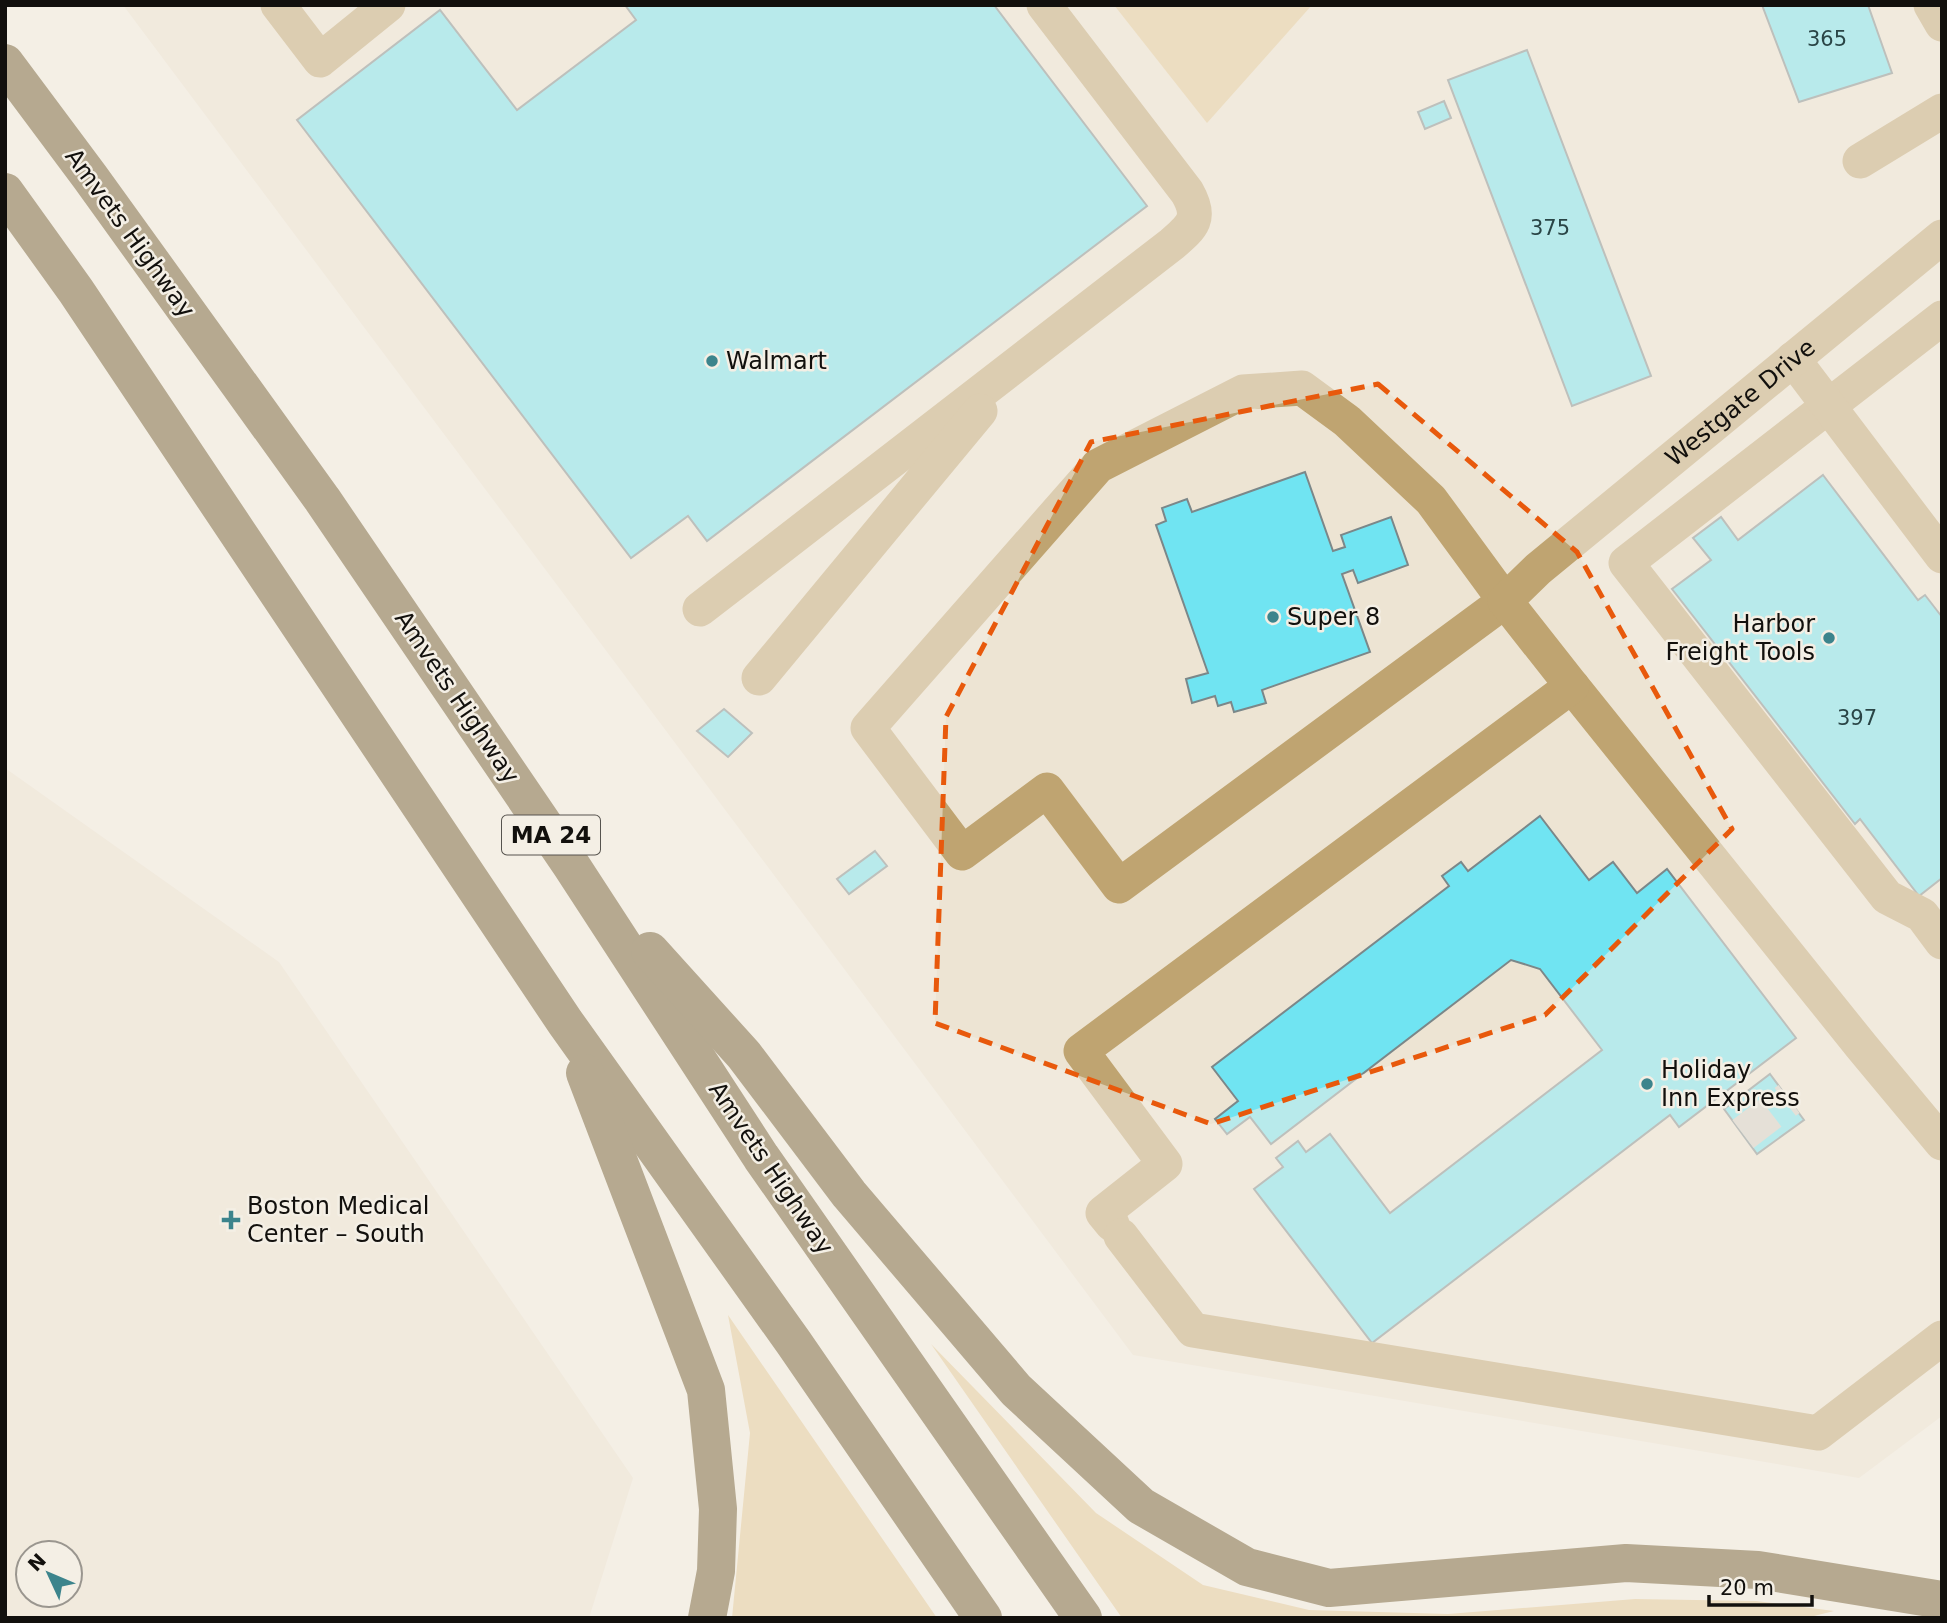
<svg xmlns="http://www.w3.org/2000/svg" width="1947" height="1623" font-family="'DejaVu Sans',sans-serif">
  <style>
    .built { fill: #ede4d3; fill-rule: evenodd }
    .green { fill: #e3c894 }
    .building { fill: #70e4f2; stroke: #7b8789; stroke-width: 2 }
    .lines { fill: none; stroke-linecap: round; stroke-linejoin: round }
    .minor-tunnel { stroke: #d2cec5; stroke-width: 35; stroke-dasharray: 35 18; stroke-linecap: butt }
    .minor { stroke: #bfa471; stroke-width: 35 }
    .highway { stroke: #6a5529; stroke-width: 38 }
    .marked { fill: none; stroke: #e8590c; stroke-width: 5; stroke-dasharray: 14 9; stroke-linejoin: round }
    .poi-dot { fill: #3c848c; stroke: #f4efe5; stroke-width: 2.5 }
    .labels { text-anchor: middle; dominant-baseline: central; stroke-width: 5; stroke-linejoin: round; paint-order: stroke }
    .number-label { font-size: 21px; fill: #2a4546 }
    .shield { fill: #f4efe5; stroke: #56534e; stroke-width: 2 }
    .shield-label { font-size: 23px; font-weight: bold; fill: #12100d }
    .street-label { font-size: 24px; fill: #12100d; stroke: #f4efe5 }
    .poi-label { font-size: 24px; fill: #12100d; stroke: #f4efe5; text-anchor: start }
  </style>
  <rect width="100%" height="100%" fill="#f4efe5"/>
  <!-- built -->
  <g class="built">
    <polygon points="123,5 1942,5 1942,1416 1859,1478 1133,1355"/>
    <path d="M5 768 279 962 633 1478 589 1618H5ZM28 1553H70V1595H28Z"/>
  </g>
  <!-- green -->
  <g class="green">
    <polygon points="1114,5 1312,5 1207,123"/>
    <polygon points="728,1315 937,1618 732,1618 750,1433"/>
    <polygon points="931,1344 1096,1513 1203,1585 1309,1610 1448,1614 1635,1599 1756,1601 1834,1611 1806,1618 1122,1618"/>
  </g>
  <!-- building -->
  <g class="building">
    <polygon points="625,5 994,5 1147,206 707,541 688,516 631,558 297,120 440,10 517,110 636,20"/>
    <polygon points="1762,5 1868,5 1892,73 1799,102"/>
    <polygon points="1527,50 1651,376 1572,406 1448,80"/>
    <polygon points="1444,101 1451,118 1425,129 1418,112"/>
    <polygon points="1305,472 1333,551 1345,547 1341,535 1391,517 1408,565 1358,583 1353,570 1342,574 1370,652 1262,690 1266,703 1234,712 1231,702 1218,706 1215,696 1192,703 1186,679 1208,673 1156,525 1166,521 1162,508 1187,499 1192,512"/>
    <polygon points="1823,475 1918,600 1925,595 1942,617 1942,878 1919,896 1860,819 1855,824 1672,589 1711,560 1693,538 1721,517 1738,540"/>
    <polygon points="724,709 752,733 728,757 697,731"/>
    <polygon points="1540,816 1589,880 1613,862 1637,893 1667,869 1796,1038 1679,1127 1670,1115 1372,1343 1254,1189 1283,1167 1276,1158 1298,1141 1306,1152 1330,1134 1390,1213 1602,1050 1540,969 1511,960 1271,1144 1250,1117 1227,1134 1215,1119 1238,1101 1212,1067 1449,886 1442,876 1461,862 1468,871"/>
    <polygon points="875,851 887,866 849,894 837,879"/>
    <polygon points="1770,1074 1804,1120 1757,1154 1724,1109"/>
  </g>
  <g class="lines">
    <!-- minor-tunnel -->
    <polyline class="minor-tunnel" points="1743,1134 1789,1099"/>
    <!-- minor -->
    <g class="minor">
      <polyline points="278,5 320,60 388,5"/>
      <polyline points="1931,5 1942,24"/>
      <polyline points="1860,161 1942,111"/>
      <polyline points="1942,318 1626,563 1887,897 1922,915 1942,942"/>
      <polyline points="1793,359 1942,556"/>
      <polygon points="1302,388 1347,421 1431,500 1505,601 1119,886 1047,790 962,853 868,728 1098,466 1243,392"/>
      <path d="M700 609 1172 244C1193 226 1202 218 1187 192L1044 5"/>
      <polyline points="759,678 980,411"/>
      <polyline points="1572,686 1862,1047 1942,1143"/>
      <path id="s1" d="M1112 1224 1103 1213 1165 1164 1081 1051 1572 686 1505 601 1538 569 1942 237"/>
      <polyline points="1121,1236 1193,1330 1818,1433 1942,1338"/>
    </g>
    <!-- highway -->
    <g class="highway">
      <polyline points="5,63 90,177 322,499 571,865 761,1157 1083,1618"/>
      <polyline points="5,192 76,291 565,1022 794,1343 983,1618"/>
      <polyline points="650,951 744,1055 849,1194 1016,1390 1141,1506 1247,1567 1329,1588 1626,1563 1758,1570 1942,1600"/>
      <polyline points="585,1073 706,1390 718,1509 716,1571 707,1618"/>
    </g>
  </g>
  <!-- marked area -->
  <path d="M0 0H1947V1623H0ZM1378 384 1577 552 1732 829 1545 1015 1211 1124 935 1023 946 717 1091 442Z" fill="#f4efe5" fill-opacity=".55" fill-rule="evenodd"/>
  <path class="marked" d="M1378 384 1577 552 1732 829 1545 1015 1211 1124 935 1023 946 717 1091 442Z"/>
  <!-- markers -->
  <g class="poi-dot">
    <circle cx="712" cy="361" r="7"/>
    <circle cx="1273" cy="617" r="7"/>
    <circle cx="1829" cy="638" r="7"/>
    <circle cx="1647" cy="1084" r="7"/>
    <path d="M227.5 1209.5h7v7h7v7h-7v7h-7v-7h-7v-7h7z"/>
  </g>
  <g class="labels">
    <!-- number labels -->
    <g class="number-label">
      <text x="1827" y="39">365</text>
      <text x="1550" y="228">375</text>
      <text x="1857" y="718">397</text>
    </g>
    <!-- shield labels -->
    <rect class="shield" x="502" y="815.5" width="98" height="39" rx="5"/>
    <g class="shield-label">
      <text x="551" y="835">MA 24</text>
    </g>
    <!-- street labels -->
    <g class="street-label">
      <text transform="translate(130 233) rotate(54)">Amvets Highway</text>
      <text stroke="none"><textPath href="#s1" startOffset="1262">Westgate Drive</textPath></text>
      <text transform="translate(457 697) rotate(56)">Amvets Highway</text>
      <text transform="translate(771 1168) rotate(56)">Amvets Highway</text>
    </g>
    <!-- poi labels -->
    <g class="poi-label">
      <text x="726" y="361">Walmart</text>
      <text x="1287" y="617">Super 8</text>
      <text x="1815" y="624" text-anchor="end">Harbor<tspan x="1815" dy="28">Freight Tools</tspan></text>
      <text x="1661" y="1070">Holiday<tspan x="1661" dy="28">Inn Express</tspan></text>
      <text x="247" y="1206">Boston Medical<tspan x="247" dy="28">Center – South</tspan></text>
    </g>
  </g>
  <!-- border -->
  <rect width="1947" height="1623" fill="none" stroke="#12100d" stroke-width="14"/>
  <!-- north arrow -->
  <g transform="translate(49 1574) rotate(314)"><circle r="33" fill="#f4efe5" stroke="#9a968f" stroke-width="2"/>
  <path d="M0-5L12 26L0 18L-12 26Z" fill="#3c848c"/>
  <text y="-10" font-size="19" font-weight="bold" text-anchor="middle" fill="#12100d">N</text>
  </g>
  <!-- scale -->
  <path d="M1709 1595v10h103v-10" fill="none" stroke="#12100d" stroke-width="3.5"/>
  <text x="1720" y="1595" font-size="21" fill="#12100d" stroke="#f4efe5" stroke-width="5" paint-order="stroke">20 m</text>
</svg>
